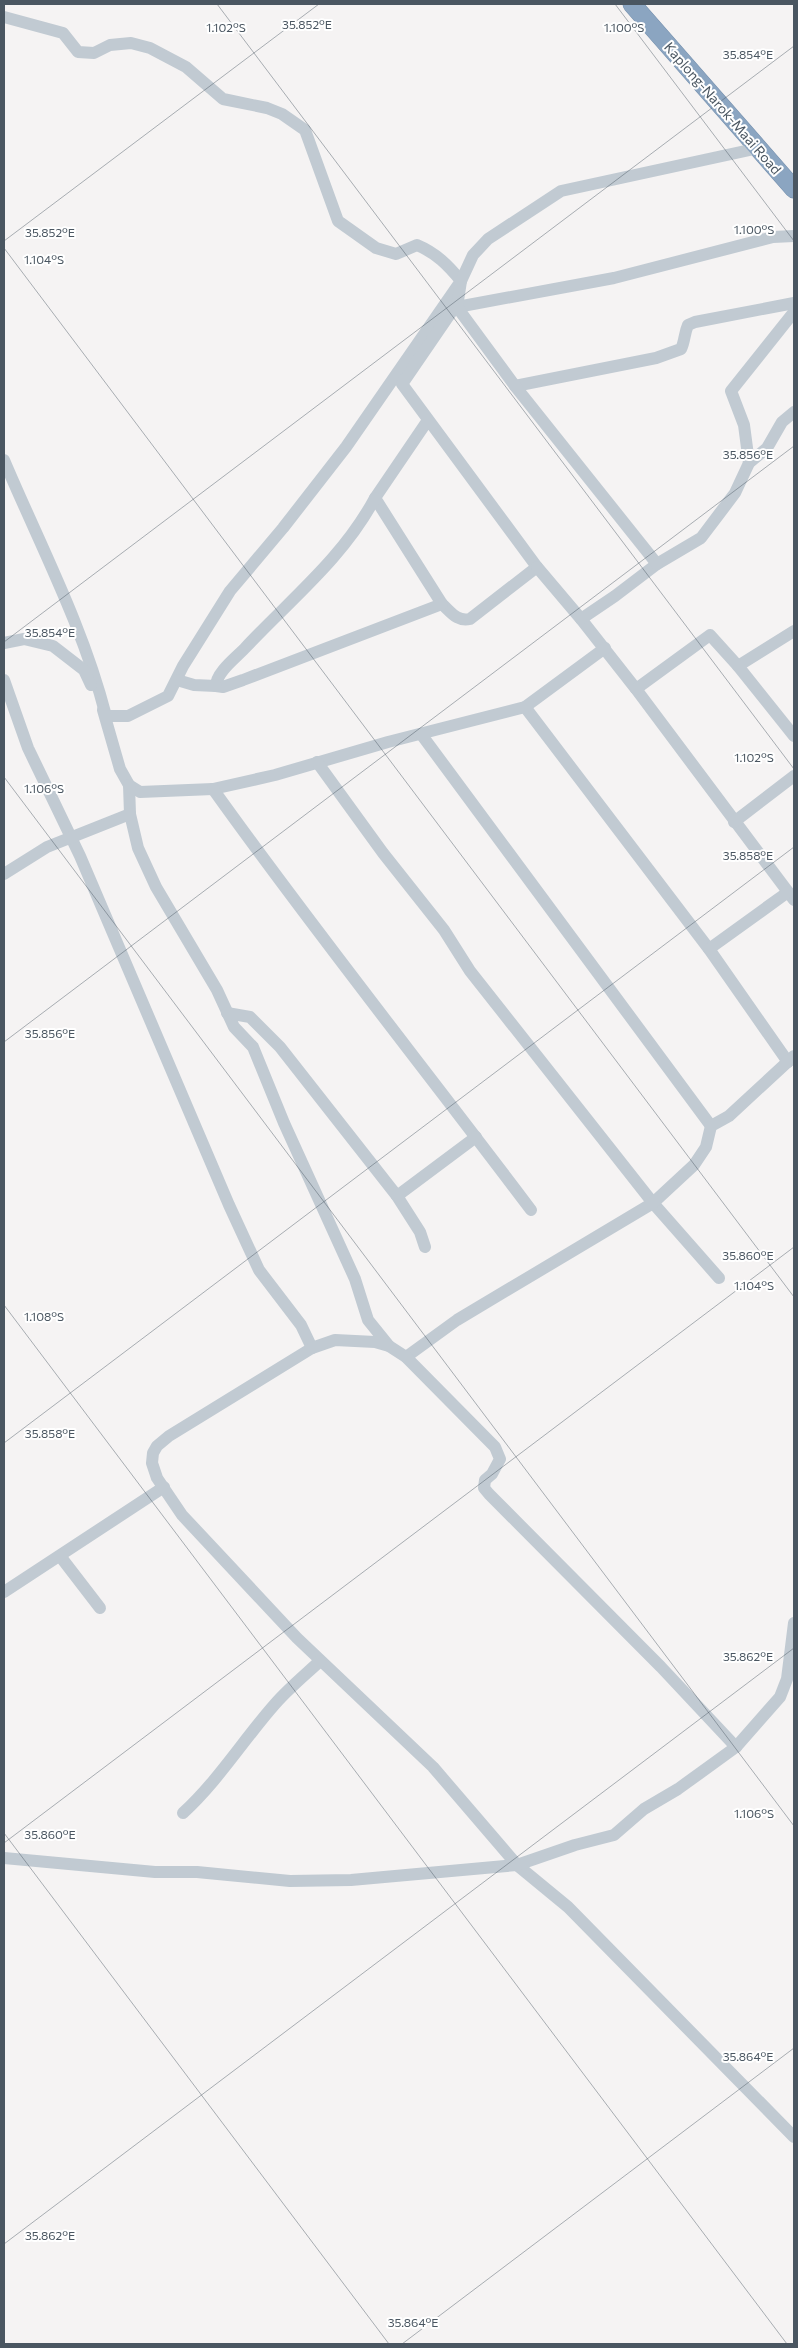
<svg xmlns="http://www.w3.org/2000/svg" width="798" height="2348" font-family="Commissioner,sans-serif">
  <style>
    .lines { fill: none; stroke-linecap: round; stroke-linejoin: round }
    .highway-casing { stroke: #7690ad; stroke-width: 19 }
    .minor { stroke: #c1cad2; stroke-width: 12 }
    .highway { stroke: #8ba5c1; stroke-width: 18 }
    .ticks { fill: none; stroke: #4a5661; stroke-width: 1; stroke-opacity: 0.45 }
    .labels { text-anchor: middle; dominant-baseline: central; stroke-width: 4; stroke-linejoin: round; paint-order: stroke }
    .street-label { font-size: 14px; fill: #4a5661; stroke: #fff }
    .ticks-label { font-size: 12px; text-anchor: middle; fill: #4a5661; stroke: #fff; stroke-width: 4; stroke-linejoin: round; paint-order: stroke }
  </style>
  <rect width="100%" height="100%" fill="#f5f3f3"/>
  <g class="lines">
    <defs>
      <polyline id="highway" points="632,4 794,189"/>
    </defs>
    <!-- highway casing -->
    <use href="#highway" class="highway-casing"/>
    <!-- minor -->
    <g class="minor">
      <path d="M4 17 63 33 78 52 94 53 110 45 131 43 150 48 186 67 223 99 267 108 282 114 305 130 338 221 376 248 396 254 417 245C436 253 448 265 461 281L346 447 283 528 230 591 183 666 168 696 128 716H106C83 626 40 545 4 460"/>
      <path d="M515 386 656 358 681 349C685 341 684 334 688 325L695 322 794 303"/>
      <polyline points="794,412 782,422 767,448 749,463 735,493 701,538 657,564 615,596 581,619 636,689 794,900"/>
      <path d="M428 420 375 498 442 604C451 612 457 622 470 619L537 567 402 384 452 311 457 307 614 278 773 237 794 236"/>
      <polyline points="749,463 744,425 731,391 794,312"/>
      <path d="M375 498C343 558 291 599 246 647 237 657 216 672 216 686L223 687 243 680 442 604"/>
      <polyline points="657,564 515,386 457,307 461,281 473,255 488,239 561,191 759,148"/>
      <polyline points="537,567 581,619"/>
      <polyline points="4,643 24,639 53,646 84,670 91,685"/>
      <polyline points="738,666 794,631"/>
      <polyline points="4,680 28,748 80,856 229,1205 259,1270 301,1325 312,1348"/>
      <polyline points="177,680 194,685 216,686"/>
      <polyline points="636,689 710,635 738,666 794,736"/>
      <polyline points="525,707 709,949 788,1062"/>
      <polyline points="103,710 120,769 129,785 140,792 213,789 275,775 388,742 525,707 605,648"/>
      <polyline points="421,734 711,1126"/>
      <polyline points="317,762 383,853 444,930 470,971 653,1203 719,1278"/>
      <polyline points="129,785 130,814 138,848 156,887 217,990 234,1027 253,1047 284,1123 355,1279 368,1320 389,1346"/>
      <path d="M213 789C315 932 425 1069 531 1210"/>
      <polyline points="734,822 794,776"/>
      <polyline points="4,874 47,847 130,814"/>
      <polyline points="709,949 788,892"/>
      <polyline points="227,1013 250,1017 280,1047 397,1196 420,1232 425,1247"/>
      <polyline points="397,1196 476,1137"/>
      <polyline points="406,1357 457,1320 653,1203 694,1165 706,1147 711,1126 729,1116 794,1056"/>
      <polyline points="60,1556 100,1608"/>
      <polyline points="4,1592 164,1487"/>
      <polyline points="736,1747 661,1667 489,1494 484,1488 485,1480 492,1474 500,1459 495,1447 406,1357 389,1346 375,1342 335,1340 312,1348 169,1436 157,1446 153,1453 152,1463 157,1478 182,1515 297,1638 433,1767 517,1865 568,1907 794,2137"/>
      <path d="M183 1813C218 1781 244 1739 275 1704 289 1688 305 1675 320 1661"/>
      <polyline points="4,1858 155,1872 197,1872 290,1881 351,1880 517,1865 575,1845 614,1835 644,1809 678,1789 736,1747 780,1697 787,1679 794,1623"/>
    </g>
    <!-- highway -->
    <use href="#highway" class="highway"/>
  </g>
  <!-- ticks -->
  <path class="ticks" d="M217 4 794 769M615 4 794 241M4 241 319 4M4 248 794 1297M4 642 794 46M4 777 794 1826M4 1042 794 446M4 1305 787 2344M4 1443 794 847M4 1833 389 2344M4 1843 794 1247M4 2244 794 1648M402 2344 794 2048"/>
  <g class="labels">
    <!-- street labels -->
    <g class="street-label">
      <text transform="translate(723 108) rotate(49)">Kaplong-Narok-Maai Road</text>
    </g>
  </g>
  <g class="ticks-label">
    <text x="307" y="29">35.852°E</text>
    <text x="226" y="32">1.102°S</text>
    <text x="624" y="32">1.100°S</text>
    <text x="748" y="59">35.854°E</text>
    <text x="754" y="234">1.100°S</text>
    <text x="50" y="237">35.852°E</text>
    <text x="44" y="264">1.104°S</text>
    <text x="748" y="459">35.856°E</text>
    <text x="50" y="637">35.854°E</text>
    <text x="754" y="762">1.102°S</text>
    <text x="44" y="793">1.106°S</text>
    <text x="748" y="860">35.858°E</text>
    <text x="50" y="1038">35.856°E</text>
    <text x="748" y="1260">35.860°E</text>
    <text x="754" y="1290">1.104°S</text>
    <text x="44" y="1321">1.108°S</text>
    <text x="50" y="1438">35.858°E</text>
    <text x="748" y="1661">35.862°E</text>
    <text x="754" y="1818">1.106°S</text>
    <text x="50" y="1839">35.860°E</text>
    <text x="748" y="2061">35.864°E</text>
    <text x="50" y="2240">35.862°E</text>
    <text x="413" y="2327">35.864°E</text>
  </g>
  <!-- border -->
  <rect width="798" height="2348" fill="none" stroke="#4a5661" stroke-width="10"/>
</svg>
